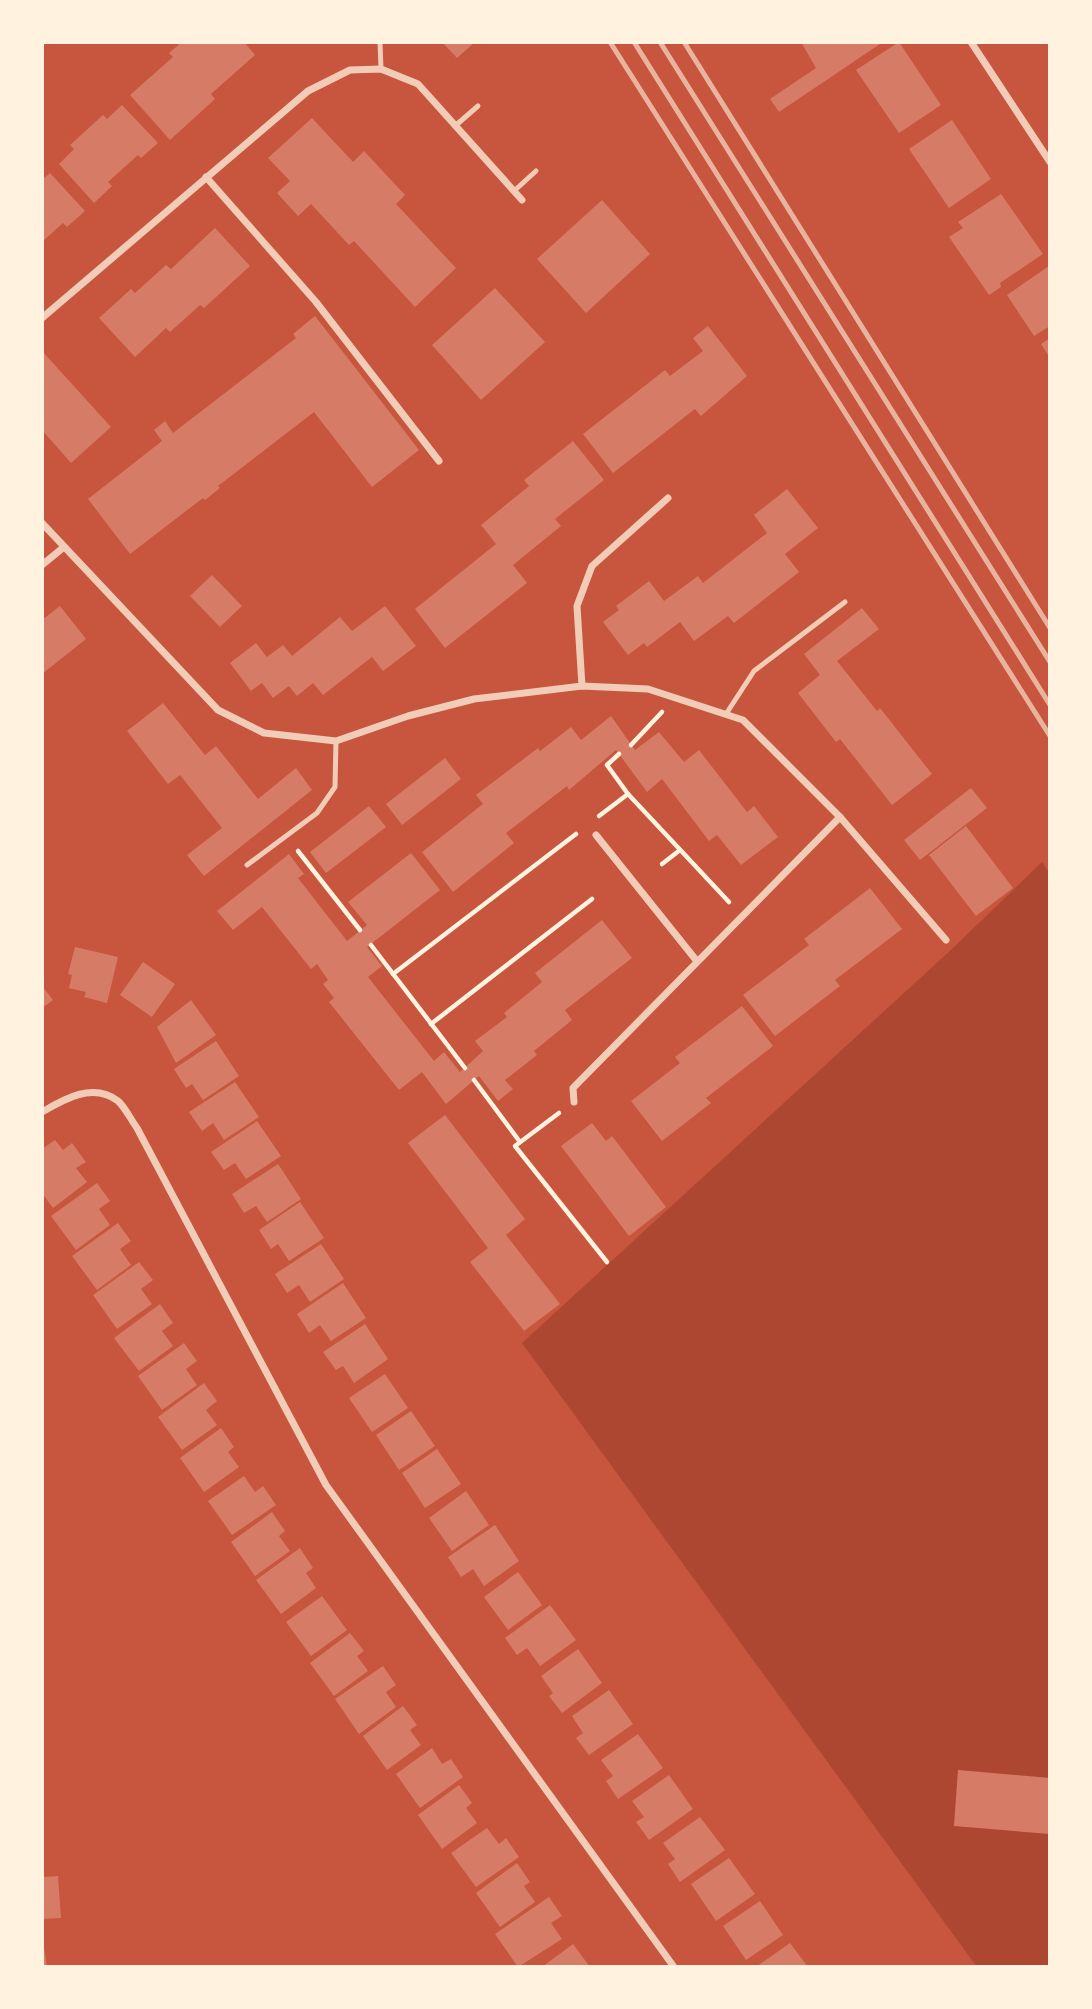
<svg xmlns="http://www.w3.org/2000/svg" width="1092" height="2009" font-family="Overpass,sans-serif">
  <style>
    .green { fill: #ae4732 }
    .building { fill: #d67c66 }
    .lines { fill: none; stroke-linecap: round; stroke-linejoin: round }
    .path { stroke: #fff3e0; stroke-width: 4.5 }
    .service { stroke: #f1ccb7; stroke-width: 5 }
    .minor { stroke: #f1ccb7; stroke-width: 7 }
    .rail { stroke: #e9b49f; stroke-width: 5 }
  </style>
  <rect width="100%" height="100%" fill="#c8553d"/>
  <!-- green -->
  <polygon class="green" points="1042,862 1050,874 1050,1967 977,1967 522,1343 953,948"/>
  <!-- building -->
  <g class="building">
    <polygon points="182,42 244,42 255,55 211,94 215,99 170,140 130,95 173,57 169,53"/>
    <polygon points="442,42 475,42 457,58"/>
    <polygon points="883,42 779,112 770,99 816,68 801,42"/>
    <polygon points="899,42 941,105 899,133 856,70"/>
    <polygon points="122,105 158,143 141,158 138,155 108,182 112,186 94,203 59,164 74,149 70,145 103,115 107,119"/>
    <polygon points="312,118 353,162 364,151 405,195 396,204 456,268 415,307 354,241 349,245 311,204 298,216 277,193 290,181 268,158"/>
    <polygon points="952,120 991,179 949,208 909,149"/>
    <polygon points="50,173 85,211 67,227 63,223 42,242 42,180"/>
    <polygon points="1001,194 1043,254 1000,283 1001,287 989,295 949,237 963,228 958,222"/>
    <polygon points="602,200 650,254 586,313 537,259"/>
    <polygon points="215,228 250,266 204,308 200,305 170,332 166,328 135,357 99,318 131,289 135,293 166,265 171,269"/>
    <polygon points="1049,266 1050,326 1034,336 1007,295"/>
    <polygon points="495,288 545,342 481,400 432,345"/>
    <polygon points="315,316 419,450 372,487 314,412 218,486 220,488 205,500 203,498 130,554 88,499 162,441 154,430 165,421 173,433 296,338 293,334"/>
    <polygon points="708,326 747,376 701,416 695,409 613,473 583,434 665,370 670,376 703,351 693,338"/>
    <polygon points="1050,338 1050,358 1041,344"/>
    <polygon points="42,351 111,427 71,463 42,430"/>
    <polygon points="573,441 604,480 555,519 561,526 513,565 527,583 445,648 415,609 496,544 481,525 529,486 524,480"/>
    <polygon points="787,489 818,528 785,554 799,572 734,623 728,616 694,641 680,622 647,647 644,643 628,655 603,622 619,610 616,606 649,581 664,601 698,576 703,583 767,533 754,515"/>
    <polygon points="212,575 242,606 220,627 190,596"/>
    <polygon points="60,606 86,639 42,674 42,620"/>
    <polygon points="385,606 416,646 383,671 372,657 323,695 313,683 297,696 289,686 273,698 262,683 251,691 230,663 256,643 267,657 283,645 292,656 340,617 352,631"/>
    <polygon points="862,608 879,629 837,661 877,711 880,708 932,774 892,805 840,739 836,742 798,693 820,675 804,654"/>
    <polygon points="163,703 205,755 216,746 258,799 296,768 312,790 204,876 187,855 222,828 180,775 168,784 127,731"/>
    <polygon points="611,716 635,750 659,732 684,762 699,750 747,812 754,806 778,837 741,865 717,835 709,841 662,779 647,792 616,750 569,790 567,786 506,833 514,843 453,892 422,852 483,804 476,795 538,748 540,751 571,727 581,740"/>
    <polygon points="445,758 461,779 402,825 386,804"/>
    <polygon points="971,788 987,808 920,860 904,840"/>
    <polygon points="369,806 386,827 326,873 310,852"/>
    <polygon points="966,826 1013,888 976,916 929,855"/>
    <polygon points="411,853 440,890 367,947 382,966 368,977 434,1061 444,1052 460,1072 469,1064 483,1051 475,1041 507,1017 504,1013 542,982 535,973 602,920 632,958 565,1010 572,1020 534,1051 537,1055 505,1080 513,1089 498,1101 479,1076 446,1104 422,1072 399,1090 329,1002 334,998 323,984 328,980 317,964 311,969 262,907 233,930 217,911 289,854 304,874 298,878 347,941 367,925 348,902"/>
    <polygon points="870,888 902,929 835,980 840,986 775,1036 743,995 809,945 804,939"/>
    <polygon points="75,947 118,957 107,1003 84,997 86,992 69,988 72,975 68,974"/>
    <polygon points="143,962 175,984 152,1017 120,995"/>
    <polygon points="42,986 53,1000 42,1008"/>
    <polygon points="191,1000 216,1035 176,1063 157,1027"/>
    <polygon points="742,1006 773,1046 706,1098 711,1103 662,1141 631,1101 680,1063 675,1057"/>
    <polygon points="216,1041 239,1076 203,1100 192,1084 186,1088 174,1069"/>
    <polygon points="235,1082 259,1117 224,1140 213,1123 202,1131 189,1112"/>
    <polygon points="445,1115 525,1219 506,1235 560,1304 524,1331 470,1262 488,1248 408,1143"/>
    <polygon points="257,1121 281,1156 246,1179 235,1163 224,1170 211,1152"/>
    <polygon points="592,1123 606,1141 612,1136 666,1207 629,1236 561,1146"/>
    <polygon points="55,1140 63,1150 72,1143 86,1162 76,1168 87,1182 53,1208 42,1193 42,1149"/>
    <polygon points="278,1164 301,1199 267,1222 256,1206 244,1213 232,1194"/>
    <polygon points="97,1183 110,1201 99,1209 110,1225 76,1250 51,1216"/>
    <polygon points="300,1202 324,1238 289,1261 278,1244 271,1249 259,1230"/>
    <polygon points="118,1223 131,1241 120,1249 131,1265 97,1290 72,1256"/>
    <polygon points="321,1244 344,1279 310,1302 299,1285 287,1293 275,1274"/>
    <polygon points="139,1262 153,1280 141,1289 152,1304 117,1329 93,1295"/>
    <polygon points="343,1283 366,1318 331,1341 320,1325 309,1333 297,1314"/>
    <polygon points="160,1304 173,1323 162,1331 173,1346 139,1371 114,1338"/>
    <polygon points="365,1324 388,1359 354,1383 343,1366 336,1370 323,1352"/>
    <polygon points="184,1343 197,1361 186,1369 197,1385 162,1410 138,1376"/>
    <polygon points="385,1374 408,1408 372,1432 349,1398"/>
    <polygon points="204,1383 217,1401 206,1410 217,1425 182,1450 158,1417"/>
    <polygon points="411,1411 435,1446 399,1470 376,1435"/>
    <polygon points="221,1428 234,1447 228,1452 239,1467 204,1492 180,1458"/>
    <polygon points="437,1449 461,1484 425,1508 402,1473"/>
    <polygon points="244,1476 255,1492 263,1486 276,1505 232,1535 208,1501"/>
    <polygon points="466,1491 489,1525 452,1551 429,1518"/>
    <polygon points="272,1512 285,1531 279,1536 290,1551 255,1576 231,1542"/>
    <polygon points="495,1525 519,1561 484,1586 473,1569 461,1577 448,1557"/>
    <polygon points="300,1548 313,1568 306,1573 316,1588 281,1614 256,1580"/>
    <polygon points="518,1572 542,1605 508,1630 484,1597"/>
    <polygon points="322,1596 347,1630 311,1656 286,1622"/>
    <polygon points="550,1605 576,1640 540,1666 527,1648 517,1655 505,1638"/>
    <polygon points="350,1633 364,1651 357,1656 368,1671 334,1696 310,1663"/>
    <polygon points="578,1649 602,1683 562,1713 549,1696 553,1693 541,1676"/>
    <polygon points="383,1666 396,1685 386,1692 396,1707 359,1734 335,1699"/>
    <polygon points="609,1690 633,1724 589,1755 576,1738 583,1733 572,1716"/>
    <polygon points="403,1706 417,1725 410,1730 421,1745 387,1770 363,1736"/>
    <polygon points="638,1734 663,1768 618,1799 606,1781 613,1776 601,1760"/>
    <polygon points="432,1748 442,1764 451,1759 463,1777 420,1808 396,1774"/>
    <polygon points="958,1770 1050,1778 1050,1834 954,1826"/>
    <polygon points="669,1775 693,1809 649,1840 636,1822 644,1817 632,1801"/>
    <polygon points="459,1785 472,1803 466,1808 477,1823 442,1849 418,1815"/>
    <polygon points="700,1817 725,1850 680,1882 668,1864 675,1859 663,1843"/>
    <polygon points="487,1828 499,1844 506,1838 519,1857 476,1887 451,1853"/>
    <polygon points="729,1858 755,1894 716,1921 691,1884"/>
    <polygon points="517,1863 530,1882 524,1886 535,1902 500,1927 476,1893"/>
    <polygon points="58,1876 61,1918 42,1919 42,1877"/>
    <polygon points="549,1897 562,1916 551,1923 562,1939 518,1967 495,1934"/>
    <polygon points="760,1901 783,1935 746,1960 723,1926"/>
    <polygon points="42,1934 47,1967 42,1967"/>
    <polygon points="790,1943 808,1967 756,1967"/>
    <polygon points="573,1944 590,1967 542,1967"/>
  </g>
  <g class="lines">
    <!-- path -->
    <g class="path">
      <polyline points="631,745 662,712"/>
      <polyline points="619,754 607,765 628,794"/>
      <polyline points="599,816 628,794 729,902"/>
      <polyline points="298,851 360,930"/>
      <polyline points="662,864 680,850"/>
      <polyline points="371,945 465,1068"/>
      <polyline points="393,974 576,834"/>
      <polyline points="431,1024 592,899"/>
      <polyline points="474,1080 520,1142"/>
      <polyline points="559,1113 515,1146 607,1262"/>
    </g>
    <!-- service -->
    <g class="service">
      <polyline points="380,42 381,69"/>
      <polyline points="455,126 478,106"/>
      <polyline points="514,191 536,171"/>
      <polyline points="726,714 754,671 845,602"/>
      <polyline points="247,865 317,813 335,787 336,741"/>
    </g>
    <!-- minor -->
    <g class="minor">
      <polyline points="971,42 1050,162"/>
      <polyline points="206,177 316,302 439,461"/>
      <polyline points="42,318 308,91 350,70 381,69 418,84 522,200"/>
      <polyline points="42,523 218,710 264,733 336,741 408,716 474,699 582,686 648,689 743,720 840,817 946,940"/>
      <polyline points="42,565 64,547"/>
      <polyline points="582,686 577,606 592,566 668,498"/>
      <polyline points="596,835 696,960"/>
      <polyline points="574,1102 573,1088 840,817"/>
      <path d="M42 1112C64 1099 93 1082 118 1101 125 1107 131 1120 137 1128L326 1485 674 1967"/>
    </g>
    <!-- rail -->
    <g class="rail">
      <polyline points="610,42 1050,736"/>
      <polyline points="634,42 1050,705"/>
      <polyline points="660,42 1050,662"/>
      <polyline points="684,42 1050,628"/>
    </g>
  </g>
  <!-- border -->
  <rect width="1092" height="2009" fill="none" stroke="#fff3e0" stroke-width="88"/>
</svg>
